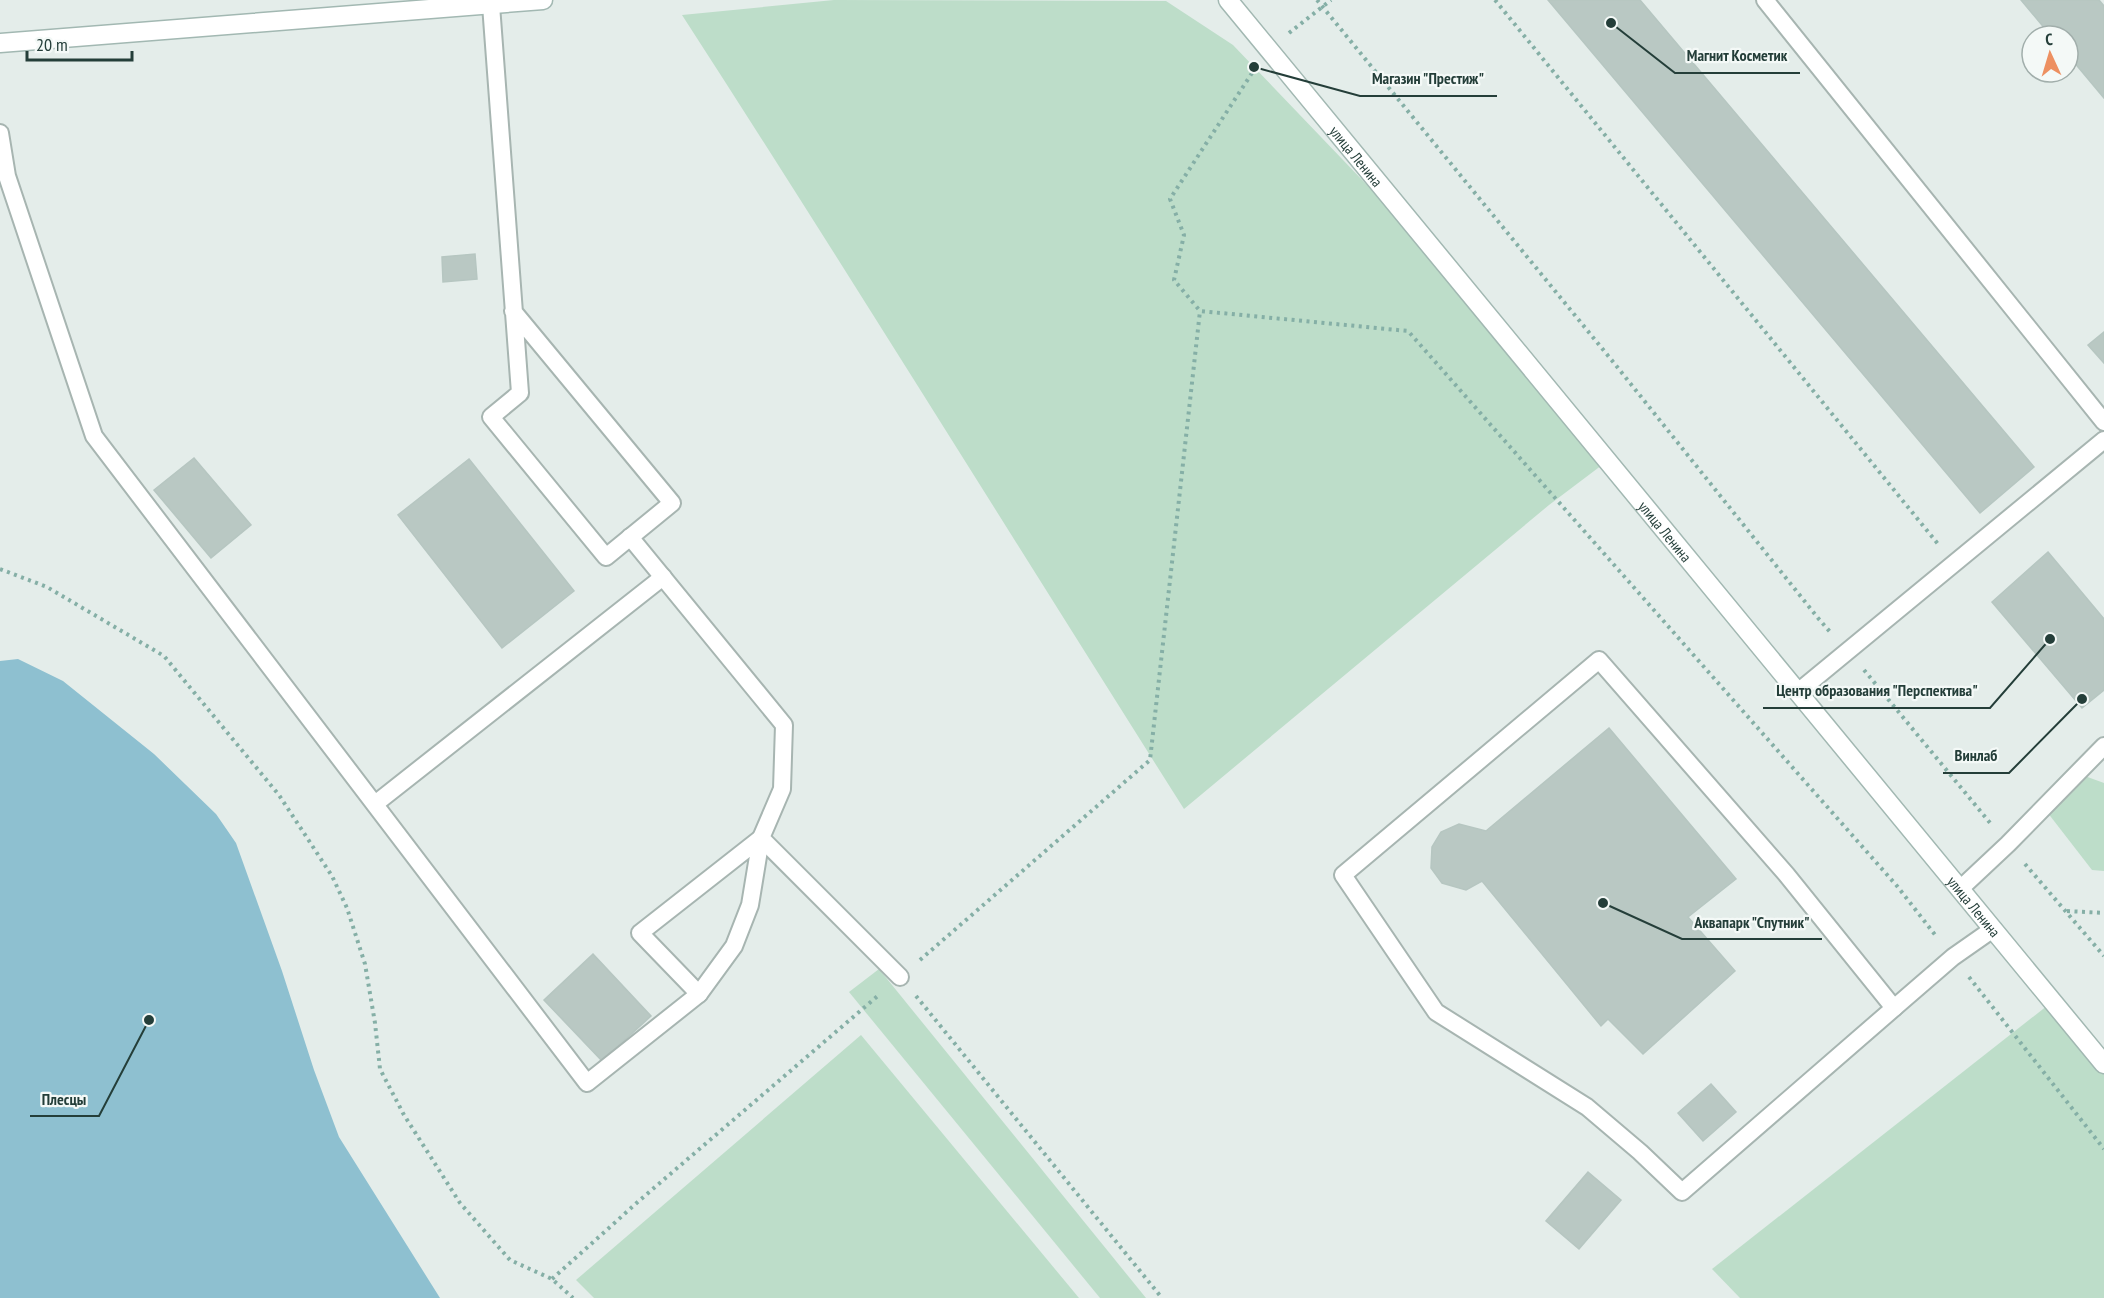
<svg xmlns="http://www.w3.org/2000/svg" width="2104" height="1298" font-family="'PT Sans Narrow',sans-serif">
  <style>
    .green { fill: #bdddc9 }
    .water { fill: #8ec0d0 }
    .building { fill: #b9c8c3; stroke: #b6c6c1; stroke-width: 1.5 }
    .lines { fill: none; stroke-linecap: round; stroke-linejoin: round }
    .lane-casing { stroke: #a7b5b1; stroke-width: 20 }
    .secondary-casing { stroke: #a2b8b2; stroke-width: 21 }
    .path { stroke: #85afa6; stroke-width: 4; stroke-dasharray: 3 4.5; stroke-linecap: butt }
    .lane { stroke: #fff; stroke-width: 16 }
    .secondary { stroke: #fff; stroke-width: 18 }
    .labels { text-anchor: middle; dominant-baseline: central; stroke-width: 4.5; stroke-linejoin: round; paint-order: stroke }
    .street-label { font-size: 15px; fill: #243e39; stroke: #f4f9f7 }
    .leader { fill: none; stroke: #243e39; stroke-width: 2 }
    .callout-dot { fill: #243e39; stroke: #f4f9f7; stroke-width: 2 }
    .callout-label { font-size: 16px; text-anchor: middle; font-weight: bold; fill: #243e39; stroke: #f4f9f7; stroke-width: 4.5; stroke-linejoin: round; paint-order: stroke }
  </style>
  <rect width="100%" height="100%" fill="#e4edea"/>
  <!-- green -->
  <g class="green">
    <path d="M834 0 1166 1 1233 45 1366 184 1606 462 1549 505 1184 809C1016 544 852 278 682 15Z"/>
    <polygon points="2082,775 2104,783 2104,871 2092,870 2044,808"/>
    <polygon points="879,969 1146,1298 1100,1298 849,992"/>
    <polygon points="2057,998 2104,1058 2104,1298 1740,1298 1712,1269"/>
    <polygon points="861,1035 1079,1298 594,1298 576,1280"/>
  </g>
  <!-- water -->
  <polygon class="water" points="18,659 63,681 154,754 216,814 236,843 282,971 314,1070 339,1137 440,1298 0,1298 0,661"/>
  <!-- building -->
  <g class="building">
    <polygon points="1548,0 1640,0 2034,467 1980,513"/>
    <polygon points="2021,0 2099,0 2104,6 2104,98 2068,55 2068,36 2051,36"/>
    <polygon points="475,254 477,279 443,282 442,257"/>
    <polygon points="2104,332 2104,363 2088,345"/>
    <polygon points="194,458 251,525 211,558 154,490"/>
    <polygon points="469,459 574,591 502,648 398,515"/>
    <polygon points="2048,552 2104,619 2104,690 2082,708 1992,602"/>
    <polygon points="1609,728 1736,879 1688,917 1735,971 1643,1054 1608,1019 1601,1026 1482,881 1466,890 1442,883 1431,868 1432,847 1441,832 1459,824 1486,831"/>
    <polygon points="593,954 651,1016 602,1061 544,1000"/>
    <polygon points="1711,1084 1736,1112 1703,1141 1678,1113"/>
    <polygon points="1588,1172 1621,1200 1579,1249 1546,1221"/>
  </g>
  <g class="lines">
    <defs>
      <g id="lane">
        <polyline points="1765,0 2104,422"/>
        <polyline points="491,5 520,393 491,417 606,557 672,503 513,311"/>
        <polyline points="0,133 7,176 94,436 587,1083 699,994"/>
        <polyline points="630,537 784,725 782,789 761,838 900,977"/>
        <polygon points="1599,660 1786,874 1894,1008 1682,1192 1640,1152 1587,1107 1436,1012 1343,875"/>
        <polyline points="1798,692 2104,440"/>
        <polyline points="375,804 663,577"/>
        <polygon points="761,838 750,905 734,946 699,994 640,933"/>
        <polyline points="1960,889 2008,844 2104,746"/>
        <polyline points="1894,1008 1953,957 1993,929"/>
      </g>
      <g id="secondary">
        <path id="s1" d="M1228 0 2104 1064"/>
        <polyline points="0,43 543,0"/>
      </g>
    </defs>
    <!-- lane casing -->
    <use href="#lane" class="lane-casing"/>
    <!-- secondary casing -->
    <use href="#secondary" class="secondary-casing"/>
    <!-- path -->
    <g class="path">
      <polyline points="1317,0 1614,363 1818,618 1831,633"/>
      <polyline points="1495,0 1938,544"/>
      <polyline points="1289,33 1331,0"/>
      <polyline points="1252,73 1170,199 1184,235 1174,280 1200,311 1408,331 1897,886 1936,936"/>
      <polyline points="0,569 47,587 164,656 279,795 332,876 347,908 365,964 375,1023 380,1069 404,1115 460,1203 510,1260 552,1279 573,1298"/>
      <polyline points="1864,670 1991,824"/>
      <polyline points="2025,864 2104,956"/>
      <polyline points="2067,911 2104,913"/>
      <polyline points="920,960 1150,760 1200,311"/>
      <polyline points="1969,977 2104,1149"/>
      <polyline points="916,996 1162,1298"/>
      <polyline points="552,1279 640,1200 880,994"/>
    </g>
    <!-- lane -->
    <use href="#lane" class="lane"/>
    <!-- secondary -->
    <use href="#secondary" class="secondary"/>
  </g>
  <g class="labels">
    <!-- street labels -->
    <g class="street-label">
      <text stroke="none"><textPath href="#s1" startOffset="202">улица Ленина</textPath></text>
      <text stroke="none"><textPath href="#s1" startOffset="688">улица Ленина</textPath></text>
      <text stroke="none"><textPath href="#s1" startOffset="1174">улица Ленина</textPath></text>
    </g>
  </g>
  <!-- callouts -->
  <path class="leader" d="M1611 23L1675 73H1800M1254 67L1360 96H1497M2050 639L1990 708H1763M2082 699L2009 773H1943M1603 903L1682 939H1822M149 1020L99 1116H30"/>
  <g class="callout-dot">
    <circle cx="1611" cy="23" r="6"/>
    <circle cx="1254" cy="67" r="6"/>
    <circle cx="2050" cy="639" r="6"/>
    <circle cx="2082" cy="699" r="6"/>
    <circle cx="1603" cy="903" r="6"/>
    <circle cx="149" cy="1020" r="6"/>
  </g>
  <g class="callout-label">
    <text x="1737" y="61">Магнит Косметик</text>
    <text x="1428" y="84">Магазин "Престиж"</text>
    <text x="1877" y="696">Центр образования "Перспектива"</text>
    <text x="1976" y="761">Винлаб</text>
    <text x="1752" y="928">Аквапарк "Спутник"</text>
    <text x="64" y="1105">Плесцы</text>
  </g>
  <!-- north arrow -->
  <g transform="translate(2050 54) rotate(356)"><circle r="28" fill="#f4f9f7" stroke="#a1aeab" stroke-width="1.5"/>
  <path d="M0-4.5L10 22L0 15L-10 22Z" fill="#ed9061"/>
  <text y="-9" font-size="16" font-weight="bold" text-anchor="middle" fill="#243e39">С</text>
  </g>
  <!-- scale -->
  <path d="M27 51v9h105v-9" fill="none" stroke="#243e39" stroke-width="3"/>
  <text x="36" y="51" font-size="18" fill="#243e39" stroke="#f4f9f7" stroke-width="4.5" paint-order="stroke">20 m</text>
</svg>
